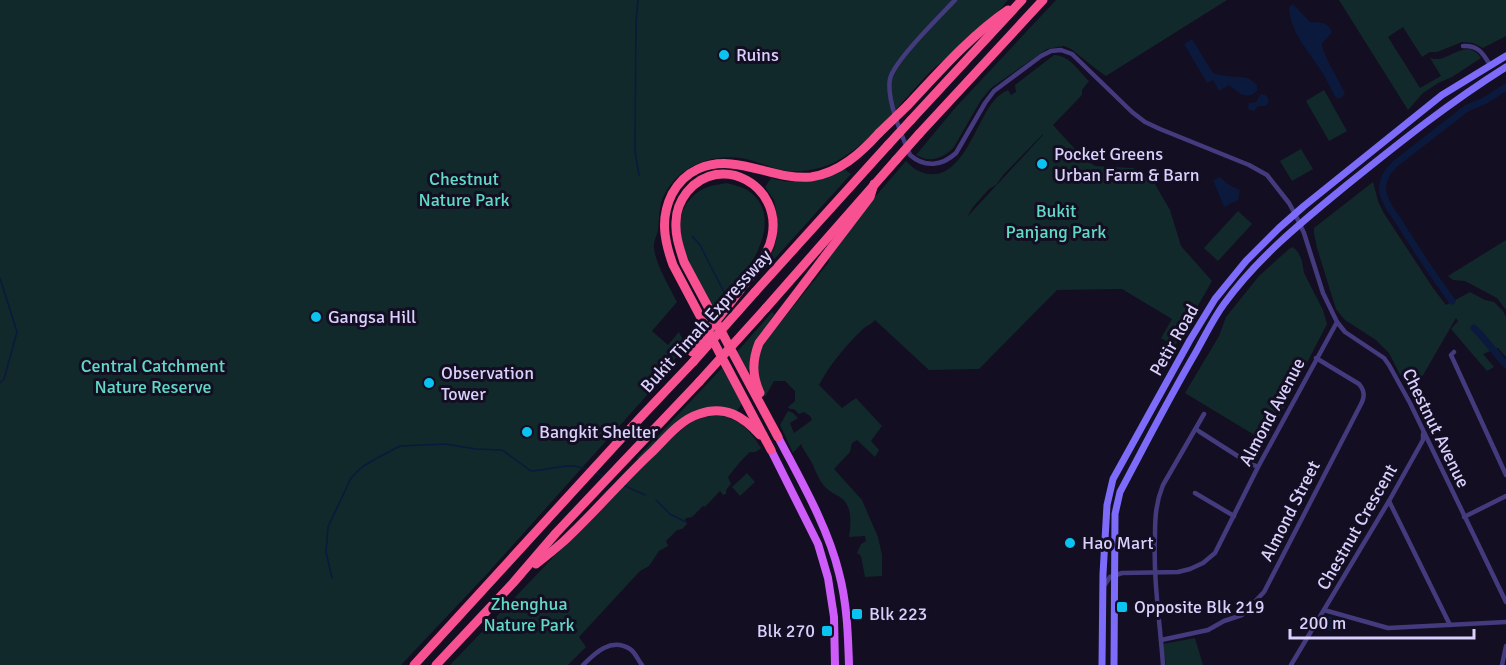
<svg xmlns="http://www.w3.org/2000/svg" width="1506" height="665" font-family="Signika,sans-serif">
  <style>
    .green { fill: #12292b; fill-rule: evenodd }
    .water { fill: #0b193d }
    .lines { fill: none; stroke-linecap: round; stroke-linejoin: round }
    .stream { stroke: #0b193d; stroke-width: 1.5 }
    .canal { stroke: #0b193d; stroke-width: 7 }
    .street { stroke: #443b7e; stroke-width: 4.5 }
    .secondary { stroke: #7d6bf9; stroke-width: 7 }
    .primary { stroke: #cd5cf8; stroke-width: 8 }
    .highway { stroke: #f85191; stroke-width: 9 }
    .highway-bridge { stroke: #f85191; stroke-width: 9 }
    .poi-dot { fill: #0ac3f0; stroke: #130e21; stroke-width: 2 }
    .labels { text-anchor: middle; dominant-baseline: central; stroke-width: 6; stroke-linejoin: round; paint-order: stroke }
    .poi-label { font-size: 18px; fill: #dad0fd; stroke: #130e21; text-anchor: start }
    .park-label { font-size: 18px; fill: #60dac7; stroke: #130e21 }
    .street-label { font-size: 18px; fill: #dad0fd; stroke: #130e21 }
  </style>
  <rect width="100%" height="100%" fill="#130e21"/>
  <!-- green -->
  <g class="green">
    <path d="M0 0H1008C996 14 983 31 969 44 958 54 943 59 932 70 902 100 875 140 837 161 822 169 806 172 789 171 773 169 757 161 741 158 707 153 672 170 661 203 659 212 659 221 658 230 657 236 653 242 654 248 656 265 669 286 677 302L652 331 668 345 679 332 685 344C679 358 670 365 655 368L658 383 486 575 401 665H0Z"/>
    <path d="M1056 0H1227L1106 76 1096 69 1071 49 1064 46 1047 49 991 88 981 100 954 147C943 159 930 163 916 155L955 108Z"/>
    <path d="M1339 0H1506V36L1483 48 1473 43 1462 42 1437 52H1430L1422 57 1403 27 1388 37 1420 88 1441 76 1430 58C1432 59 1438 59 1440 59 1455 55 1469 40 1481 58L1452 77 1438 83 1423 93 1408 110Z"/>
    <path d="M1054 55C1071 56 1077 70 1089 81L1082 90V95L1053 125 1083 158 1095 166 1132 168 1142 171 1155 184 1170 210 1181 246 1212 281 1175 346 1161 338 1172 319 1122 289 1057 290 979 369 929 370 875 320C872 324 868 325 864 328 847 344 830 364 819 385L842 408 856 398 882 426 871 441 879 450 875 457 857 440 852 443 850 452 834 469 862 500 878 537 882 555V576L865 577 861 556 857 553 861 544 866 541 865 536 849 537C851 523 853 506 840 497 834 494 829 491 824 486 819 480 816 472 813 465 810 458 804 452 801 444L793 453 780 425 788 411 793 413 798 418 790 423 794 433 812 420 810 416 804 412 799 414 794 409H790L788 407 795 401V391L785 381H774L765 397 758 384 756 374 760 348 829 262 830 257 868 205 906 161C910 165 915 170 921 172 961 187 975 123 993 102 997 96 1002 93 1008 90L1011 95 1016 92 1015 85ZM1043 134V135L967 217 973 207 989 189 996 185 1004 174Z"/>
    <polygon points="1324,90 1347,131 1329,141 1306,101"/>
    <polygon points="1301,149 1313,169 1292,181 1280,161"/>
    <path d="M844 169 851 174 769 265 766 262 774 249 777 236V215L774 200 765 187 771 178C800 187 818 179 844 169Z"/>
    <polygon points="1373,182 1378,201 1383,212 1433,288 1446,305 1470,292 1485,300 1494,302 1503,311 1506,317 1506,357 1498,348 1483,354 1494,367 1487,371 1451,329 1458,321 1456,318 1411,396 1389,353 1376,340 1345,320 1336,309 1317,248 1314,233 1314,228"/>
    <path d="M726 183C740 186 750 189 758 200 782 235 736 286 715 312 703 291 689 269 681 245 675 224 683 199 703 189 710 185 718 185 726 183Z"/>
    <polygon points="1238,211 1252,224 1218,261 1204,248"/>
    <polygon points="1506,240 1506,310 1497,298 1465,281 1453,280 1448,276"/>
    <polygon points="1293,247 1298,252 1302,261 1304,273 1323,310 1327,324 1266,442 1185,393 1219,336 1226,317 1259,276 1289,249"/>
    <polygon points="772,312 774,314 755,343 750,369 747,371 737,352"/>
    <polygon points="722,368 742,404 736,412 702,410 639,460 637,458"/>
    <path d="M717 415C739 418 750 430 761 448 757 452 755 453 750 452 741 460 736 467 728 477L731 484 726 490V494L723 495 720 491 705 507 703 506 692 517 687 518 685 519 687 524 682 529 677 530 666 541 668 546 659 551 649 566 640 571 579 637 586 647 568 665H450L566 544 663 446 686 426 695 420 706 417Z"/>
    <polygon points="747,473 755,482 740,496 732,487"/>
    <polygon points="1195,638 1203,665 1166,665 1163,644"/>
  </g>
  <!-- water -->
  <g class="water">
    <path d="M1293 4 1310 22C1320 23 1328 21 1332 32L1328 37 1322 43C1322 55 1340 80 1345 94L1341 98H1336C1330 88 1326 77 1319 68 1308 50 1289 30 1289 7Z"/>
    <path d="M1192 39 1213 73C1218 74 1223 76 1228 76 1242 79 1245 73 1257 85V91C1246 101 1238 92 1229 85L1219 91 1213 80 1207 83 1184 44Z"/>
    <path d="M1260 95C1266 93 1270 98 1268 104L1265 106H1258L1254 111 1250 110 1248 108 1249 103 1256 102Z"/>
    <polygon points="1220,177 1229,185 1240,190 1238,200 1224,207 1213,180"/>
    <polygon points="1328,616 1337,618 1333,632 1323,629"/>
  </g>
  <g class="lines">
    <!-- stream -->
    <g class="stream">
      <polyline points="638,0 636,21 635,152 639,175"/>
      <polyline points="692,236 700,245 727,298"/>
      <polyline points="0,278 17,332 4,379 0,383"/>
      <polyline points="596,473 605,477"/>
      <polyline points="623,485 645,495"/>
      <polyline points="656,500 670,514 686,522"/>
      <path d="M332 578 326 552 328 527 351 478 362 467 377 458 400 446 445 444 476 449 502 450 531 471C551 470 569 461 588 470"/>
    </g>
    <!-- canal -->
    <g class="canal">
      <path d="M1452 301C1433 275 1416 249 1399 222 1394 214 1385 204 1383 193 1381 181 1386 172 1395 164L1467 108 1486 100 1506 87"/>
      <polyline points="1474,328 1480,334 1506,365"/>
    </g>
    <!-- street -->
    <g class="street">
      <path d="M955 0C941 15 893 62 890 79 886 99 902 136 910 155 925 168 942 166 956 153L985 103 994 91 1041 56 1051 51 1061 50 1072 54 1132 112 1145 122 1160 129 1249 165 1267 175 1289 203 1295 214 1304 233 1323 293 1337 322 1345 332 1384 358 1389 365 1410 403 1506 602"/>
      <path d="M1463 46C1478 45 1483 53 1490 65"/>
      <polyline points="1454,352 1451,355 1506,475"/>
      <polyline points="1196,429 1200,432 1247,462 1258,467"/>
      <polyline points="1195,493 1234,516"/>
      <polyline points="1389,501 1450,625"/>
      <polyline points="1464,517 1506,496"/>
      <polyline points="1104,586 1110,577 1122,573 1178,572 1190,569 1203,563 1215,553 1258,467 1337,322"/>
      <polyline points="1324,610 1388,628 1506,622"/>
      <path d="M1161 640 1208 630 1224 621 1242 615 1264 592 1360 406C1365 397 1365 391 1359 384L1316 358"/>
      <path d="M583 665C595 653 611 637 630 649 635 652 638 660 642 665"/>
      <path d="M1163 665C1160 622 1153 579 1155 535 1155 517 1156 502 1163 485L1204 414"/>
      <polyline points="1291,665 1389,501 1423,440 1423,434"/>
      <polyline points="1502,665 1506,646"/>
    </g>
    <!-- secondary -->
    <g class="secondary">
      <polyline points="1102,665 1103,574 1107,505 1113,479 1190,340 1215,299 1246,261 1279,228 1304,206 1442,95 1506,56"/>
      <path d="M1114 665 1115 514 1120 492C1145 445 1169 398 1196 352 1205 336 1213 319 1224 304 1258 257 1303 221 1348 184 1399 143 1450 102 1506 67"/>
    </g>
    <!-- primary -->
    <g class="primary">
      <path d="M778 437C800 479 828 527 839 573 847 603 848 634 849 665"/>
      <polyline points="771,450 818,544 828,578 834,617 835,665"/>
    </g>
    <!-- highway -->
    <g class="highway">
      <path d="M908 105C939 72 970 36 1008 10"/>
      <polyline points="911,120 1022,0"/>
      <polyline points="919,134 1043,0"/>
      <path d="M748 280C758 266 769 253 772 236 782 186 721 151 687 192 680 201 676 211 676 222 675 236 680 249 684 262L778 437"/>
      <polyline points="755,292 888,145"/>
      <polyline points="766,308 896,160"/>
      <path d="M760 393C752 376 752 361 759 343L870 197 874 184"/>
      <path d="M771 450 673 265C664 240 660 218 672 194 678 183 687 174 698 169 736 152 773 181 811 177 839 173 861 153 879 133"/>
      <path d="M536 564C545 557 555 549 564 541 595 512 622 480 652 452 666 438 680 420 699 414 725 405 743 416 760 435"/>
      <polyline points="414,665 640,418 693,362"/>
      <polyline points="436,665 513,583 556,533 622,463 699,382"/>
    </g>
    <!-- highway-bridge -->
    <g class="highway-bridge">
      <polyline points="879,133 908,105"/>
      <polyline points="888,145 911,120"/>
      <polyline points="896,160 919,134"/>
      <polyline points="692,352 748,280"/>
      <polyline points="693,362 755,292"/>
      <polyline points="699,382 766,308"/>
    </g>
  </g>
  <!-- markers -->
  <g class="poi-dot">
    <circle cx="724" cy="55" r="6"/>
    <circle cx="1042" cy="164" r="6"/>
    <circle cx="316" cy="317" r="6"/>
    <circle cx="429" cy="383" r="6"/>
    <circle cx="527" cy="432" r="6"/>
    <circle cx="1070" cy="543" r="6"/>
    <rect x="1116" y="601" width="12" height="12" rx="3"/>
    <rect x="851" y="608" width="12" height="12" rx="3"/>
    <rect x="821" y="625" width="12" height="12" rx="3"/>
  </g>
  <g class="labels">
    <!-- poi labels -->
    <g class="poi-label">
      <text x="736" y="55">Ruins</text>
      <text x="1054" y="154">Pocket Greens<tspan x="1054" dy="21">Urban Farm &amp; Barn</tspan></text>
      <text x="328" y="317">Gangsa Hill</text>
      <text x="441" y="373">Observation<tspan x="441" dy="21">Tower</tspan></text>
      <text x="539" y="432">Bangkit Shelter</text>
      <text x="1082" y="543">Hao Mart</text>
      <text x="1134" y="607">Opposite Blk 219</text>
      <text x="869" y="614">Blk 223</text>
      <text x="815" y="631" text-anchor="end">Blk 270</text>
    </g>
    <!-- park labels -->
    <g class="park-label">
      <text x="464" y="179">Chestnut<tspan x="464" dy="21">Nature Park</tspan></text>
      <text x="1056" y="211">Bukit<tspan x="1056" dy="21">Panjang Park</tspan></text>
      <text x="153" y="366">Central Catchment<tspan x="153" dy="21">Nature Reserve</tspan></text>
      <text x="529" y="604">Zhenghua<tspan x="529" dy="21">Nature Park</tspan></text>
    </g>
    <!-- street labels -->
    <g class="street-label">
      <text transform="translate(706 321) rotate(-48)">Bukit Timah Expressway</text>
      <text transform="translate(1174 340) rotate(-60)">Petir Road</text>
      <text transform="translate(1272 412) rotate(-62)">Almond Avenue</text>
      <text transform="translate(1436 428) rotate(64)">Chestnut Avenue</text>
      <text transform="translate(1290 511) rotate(-63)">Almond Street</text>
      <text transform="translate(1357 527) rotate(-60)">Chestnut Crescent</text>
    </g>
  </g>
  <!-- scale -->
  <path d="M1290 629v9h184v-9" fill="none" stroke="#dad0fd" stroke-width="3"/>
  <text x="1299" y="629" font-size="18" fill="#dad0fd" stroke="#130e21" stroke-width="4.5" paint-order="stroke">200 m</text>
</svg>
